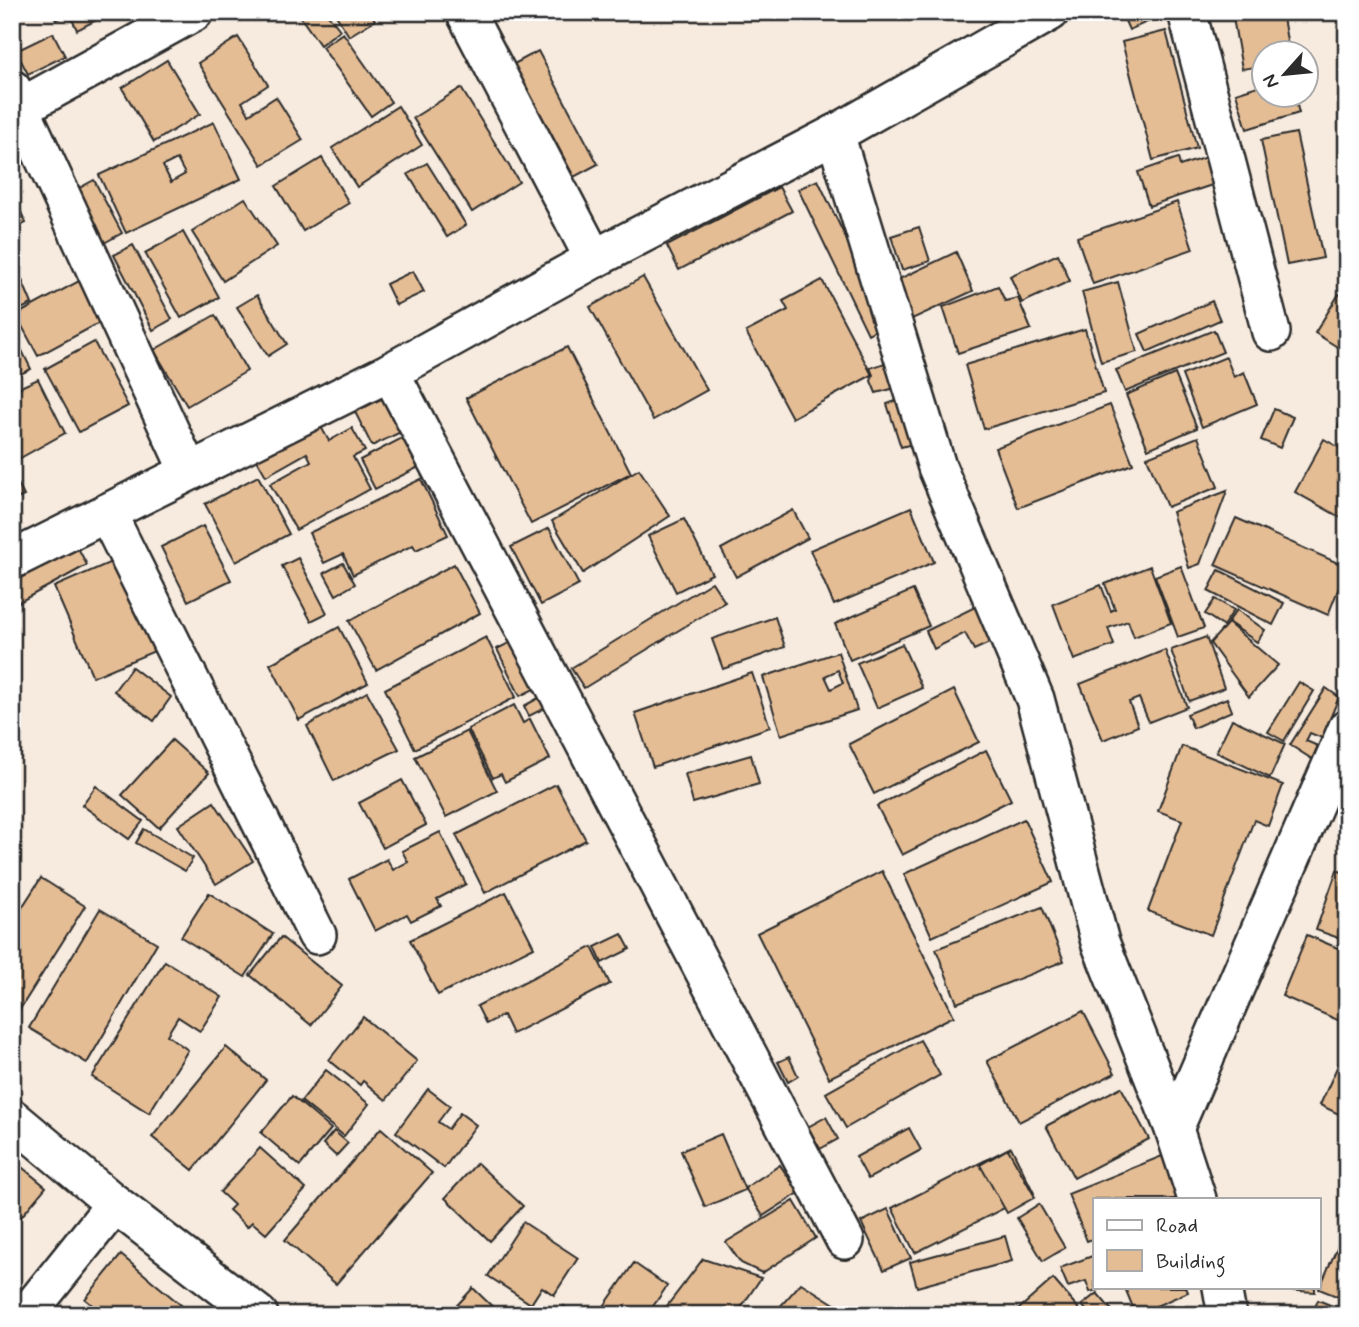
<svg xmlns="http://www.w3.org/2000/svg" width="1359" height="1327" font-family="Mynerve,sans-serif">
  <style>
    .building { fill: #e5bd95; stroke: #2b2b2b; stroke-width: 2; fill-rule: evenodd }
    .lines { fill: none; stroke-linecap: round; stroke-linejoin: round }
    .minor-casing { stroke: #2b2b2b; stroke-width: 42 }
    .minor { stroke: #fff; stroke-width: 37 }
  </style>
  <rect width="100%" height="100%" fill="#f7ebdf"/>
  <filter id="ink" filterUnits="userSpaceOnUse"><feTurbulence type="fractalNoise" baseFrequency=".0143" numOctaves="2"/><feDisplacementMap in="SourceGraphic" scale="14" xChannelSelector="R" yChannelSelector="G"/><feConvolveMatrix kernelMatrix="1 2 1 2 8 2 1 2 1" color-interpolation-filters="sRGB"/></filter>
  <g filter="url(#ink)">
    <!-- building -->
    <g class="building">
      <polygon points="52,12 112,12 77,30 69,13 56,20"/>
      <polygon points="297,12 326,12 340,30 320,45"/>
      <polygon points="334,12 370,12 375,20 349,36"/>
      <polygon points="1121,12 1170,12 1129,30"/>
      <polygon points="1232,12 1259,12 1260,16 1282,12 1289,52 1264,52 1264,66 1242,69"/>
      <polygon points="1166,31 1197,148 1153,160 1122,42"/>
      <polygon points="53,33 65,56 28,74 16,51"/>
      <polygon points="343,33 391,102 371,116 322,47"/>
      <polygon points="238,37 268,85 242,102 249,114 276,97 303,140 262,165 198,63"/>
      <polygon points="538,51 598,164 574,177 514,64"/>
      <polygon points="167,60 200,114 154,142 122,88"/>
      <polygon points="1264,84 1264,94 1294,94 1299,113 1247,129 1236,93"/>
      <polygon points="461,88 519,182 472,212 413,118"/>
      <polygon points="398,106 422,145 357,187 332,148"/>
      <path d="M214 122 241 179 126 233 99 175ZM177 159 185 174 171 182 163 166Z"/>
      <polygon points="1296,133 1323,258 1287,265 1261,140"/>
      <polygon points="1212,155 1221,182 1149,206 1138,172 1178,158 1180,166"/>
      <polygon points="322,158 349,203 303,231 276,186"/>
      <polygon points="427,163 466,225 447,237 408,174"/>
      <polygon points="94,180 122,233 104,243 76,190"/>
      <polygon points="818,180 887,324 868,334 798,189"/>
      <polygon points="779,187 792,211 679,270 667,246"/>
      <polygon points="245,198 277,246 223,281 192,232"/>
      <polygon points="1177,202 1193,249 1093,284 1077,237"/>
      <polygon points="19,208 26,223 12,230 12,211"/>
      <polygon points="919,227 930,261 902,270 891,236"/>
      <polygon points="183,232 219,297 181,318 145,253"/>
      <polygon points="133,245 172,319 153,330 114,255"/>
      <polygon points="956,252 973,291 912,319 895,281"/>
      <polygon points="1058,254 1070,281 1022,303 1010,276"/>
      <polygon points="14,261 32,304 12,313 12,262"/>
      <polygon points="413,271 424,292 396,305 386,284"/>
      <polygon points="643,277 707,390 653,420 590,307"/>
      <polygon points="822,280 872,375 792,418 746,332 788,310 783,301"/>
      <polygon points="79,281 101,322 38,356 16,315"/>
      <polygon points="1118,282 1137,352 1101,362 1082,292"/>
      <polygon points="998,286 1005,301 1018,298 1031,329 958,353 943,307"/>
      <polygon points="1339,294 1347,299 1347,353 1315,333"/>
      <polygon points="257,295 287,344 268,356 237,307"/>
      <polygon points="1212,301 1220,320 1147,352 1139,334"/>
      <polygon points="215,315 247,371 187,406 154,350"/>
      <polygon points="1085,329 1104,393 984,429 965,365"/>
      <polygon points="12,330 31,369 12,378"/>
      <polygon points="1214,330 1223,352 1125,392 1116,370"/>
      <polygon points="94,342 128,406 79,432 45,369"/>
      <polygon points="567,347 631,473 531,524 466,398"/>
      <polygon points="1226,357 1234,377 1244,372 1257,404 1202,427 1182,375"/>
      <polygon points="891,361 903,386 876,393 871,381 873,375 870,368"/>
      <polygon points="1175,374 1197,428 1148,449 1126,395"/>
      <polygon points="38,379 65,433 15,461 12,456 12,391"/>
      <polygon points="391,394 409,428 372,446 355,412"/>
      <polygon points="901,399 916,443 901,447 887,404"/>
      <polygon points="1110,405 1133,464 1018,508 995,448"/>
      <polygon points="1274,409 1293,417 1280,448 1261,440"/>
      <polygon points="1347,409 1347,431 1338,427"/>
      <polygon points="316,418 329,441 352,428 365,451 353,457 370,489 296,530 270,484 311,461 307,453 266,476 253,453"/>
      <polygon points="404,437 419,467 375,489 360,460"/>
      <polygon points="1198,437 1218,487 1167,507 1147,457"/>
      <polygon points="1324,439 1347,452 1347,462 1342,471 1347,473 1347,521 1295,492"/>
      <polygon points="639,469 670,516 583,573 552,521"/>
      <polygon points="12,472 24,496 12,501"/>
      <polygon points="258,476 289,534 236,562 205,504"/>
      <polygon points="421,479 448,535 416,550 413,545 353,575 343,554 324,563 309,533"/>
      <polygon points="1227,491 1200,564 1189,568 1172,512"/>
      <polygon points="911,507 934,562 834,605 810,550"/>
      <polygon points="793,510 808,538 736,577 721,549"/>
      <polygon points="1236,518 1347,567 1328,615 1215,565"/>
      <polygon points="684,519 712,574 676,592 648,536"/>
      <polygon points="203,526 231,580 188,601 161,547"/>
      <polygon points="549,528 579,585 541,605 511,547"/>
      <polygon points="77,546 87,565 12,606 12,581"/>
      <polygon points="298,558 327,613 311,621 282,566"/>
      <polygon points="118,559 157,650 93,677 54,587"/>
      <polygon points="343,563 355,584 336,595 324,573"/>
      <polygon points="454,564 480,613 376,670 349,621"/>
      <polygon points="1150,566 1171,623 1134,637 1128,621 1108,628 1114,645 1074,660 1053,604 1101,585 1111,611 1115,609 1105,584"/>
      <polygon points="1181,566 1204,628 1178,637 1155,576"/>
      <polygon points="1219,570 1284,603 1273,625 1208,591"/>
      <polygon points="712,582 725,602 584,688 571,668"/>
      <polygon points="913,590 929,626 850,660 835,624"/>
      <polygon points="1215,599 1234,610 1223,626 1205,614"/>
      <polygon points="979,605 996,640 974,650 965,633 934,649 926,631"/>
      <polygon points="1237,610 1265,630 1257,642 1228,622"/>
      <polygon points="775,617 785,647 723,669 712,639"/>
      <polygon points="1228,623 1278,665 1249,697 1210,643"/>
      <polygon points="339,627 368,683 299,720 270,664"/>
      <polygon points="486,637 516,697 415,749 385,689"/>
      <polygon points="1206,637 1224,688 1189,701 1171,650"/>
      <polygon points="519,638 542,685 520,696 497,649"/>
      <polygon points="902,644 922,688 877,708 857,663"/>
      <polygon points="1165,650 1187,707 1149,722 1139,698 1129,702 1138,726 1103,740 1080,684"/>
      <path d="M838 652 857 710 781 735 763 677ZM838 670 843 683 831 689 825 676Z"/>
      <polygon points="132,667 171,697 154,721 114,691"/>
      <polygon points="752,673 770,727 653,767 635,713"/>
      <polygon points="1299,682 1314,691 1284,741 1268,732"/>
      <polygon points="1326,688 1339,697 1322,738 1310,733 1306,741 1318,746 1312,759 1290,745"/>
      <polygon points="954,690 979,742 874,794 849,744"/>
      <polygon points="367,692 399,749 334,781 307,726"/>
      <polygon points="546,694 551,705 529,716 524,706"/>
      <polygon points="1227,698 1232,711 1193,728 1187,714"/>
      <polygon points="514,705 523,723 530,719 550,759 505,782 501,774 493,778 468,729"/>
      <polygon points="1232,719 1285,744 1270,778 1216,752"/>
      <polygon points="467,731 497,791 446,817 415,757"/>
      <polygon points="172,740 209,773 159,828 122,795"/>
      <polygon points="1182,746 1283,785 1268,826 1254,820 1211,935 1148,911 1182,820 1158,811"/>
      <polygon points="986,750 1011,800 902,855 877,806"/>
      <polygon points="751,755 759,784 693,803 685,774"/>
      <polygon points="402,780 426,825 383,848 359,803"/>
      <polygon points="556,784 586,840 485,893 456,835"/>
      <polygon points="96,786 143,821 129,839 82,805"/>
      <polygon points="214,802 253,861 216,884 178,826"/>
      <polygon points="1024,819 1053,882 932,937 904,874"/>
      <polygon points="144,829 193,858 185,871 136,843"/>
      <polygon points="440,832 466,884 437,899 441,906 411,921 407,914 375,931 349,879 387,859 393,870 408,862 402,851"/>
      <polygon points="1337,870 1347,874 1347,941 1316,930"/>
      <polygon points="882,871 954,1016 829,1078 757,933"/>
      <polygon points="41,878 85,906 15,1017 12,1015 12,923"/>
      <polygon points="506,892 534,947 438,995 410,940"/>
      <polygon points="209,893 273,934 245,977 181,937"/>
      <polygon points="1042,907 1064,961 957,1003 936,949"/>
      <polygon points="100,909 157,943 87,1063 29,1028"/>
      <polygon points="622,934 630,949 602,963 595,947"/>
      <polygon points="1307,935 1347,952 1347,1024 1282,996"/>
      <polygon points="281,937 342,986 311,1025 250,975"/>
      <polygon points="592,947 610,984 512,1034 503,1015 486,1024 477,1006"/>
      <polygon points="165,961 222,997 200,1031 178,1017 167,1035 188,1050 149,1113 92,1077"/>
      <polygon points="1083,1011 1115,1073 1019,1122 987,1061"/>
      <polygon points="363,1017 417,1061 386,1100 363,1081 360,1085 329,1060"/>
      <polygon points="920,1040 940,1075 846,1128 826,1093"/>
      <polygon points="226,1047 266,1080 193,1170 152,1137"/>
      <polygon points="1342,1056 1347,1058 1347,1118 1320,1105"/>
      <polygon points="789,1057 798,1076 788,1082 778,1062"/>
      <polygon points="326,1070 369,1104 344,1136 301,1101"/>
      <polygon points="1121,1087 1149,1139 1074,1178 1046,1126"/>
      <polygon points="428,1089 450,1106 438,1122 448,1129 460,1113 476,1125 444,1168 396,1132"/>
      <polygon points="292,1096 331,1129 300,1166 261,1133"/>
      <polygon points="826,1117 838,1139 820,1149 808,1127"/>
      <polygon points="381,1128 432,1173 336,1284 285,1240"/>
      <polygon points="909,1128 921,1150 868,1179 856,1157"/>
      <polygon points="334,1131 348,1143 336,1156 323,1144"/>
      <polygon points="721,1134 745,1190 705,1207 681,1151"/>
      <polygon points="1011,1147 1034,1193 915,1253 892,1208"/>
      <polygon points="260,1148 306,1189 266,1234 252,1222 247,1227 229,1210 234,1205 220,1192"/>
      <polygon points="1008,1149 1035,1197 1007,1213 980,1165"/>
      <polygon points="1172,1152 1189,1199 1095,1199 1095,1238 1087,1241 1068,1194"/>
      <polygon points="12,1159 46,1187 12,1228"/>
      <polygon points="477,1163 523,1206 490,1241 445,1198"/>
      <polygon points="780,1165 799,1193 763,1216 745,1188"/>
      <polygon points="794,1201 816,1238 762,1273 741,1263 726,1242"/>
      <polygon points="1039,1204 1065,1248 1043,1261 1017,1218"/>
      <polygon points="888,1209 911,1258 884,1270 861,1222"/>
      <polygon points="523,1222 578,1258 554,1295 542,1287 531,1304 488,1276"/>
      <polygon points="1344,1232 1347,1233 1347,1279 1339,1297 1319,1289"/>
      <polygon points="1005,1236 1012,1261 917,1287 910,1262"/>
      <polygon points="121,1255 193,1315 105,1315 85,1299"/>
      <polygon points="1095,1255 1095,1287 1106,1287 1090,1292 1086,1281 1068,1287 1060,1268"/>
      <polygon points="703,1259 761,1278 736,1315 660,1315"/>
      <polygon points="634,1263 667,1286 647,1315 598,1315"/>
      <polygon points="1053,1279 1079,1309 1072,1315 1012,1315"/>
      <polygon points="801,1283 852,1315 784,1315 777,1310"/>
      <polygon points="1129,1287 1186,1287 1188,1292 1136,1315 1125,1288"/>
      <polygon points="1266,1287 1315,1287 1315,1292 1266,1289"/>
      <polygon points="473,1288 501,1315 448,1315"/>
      <polygon points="1097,1293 1116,1315 1090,1315 1082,1305"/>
      <polygon points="1318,1300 1347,1312 1347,1315 1312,1315"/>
      <polygon points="564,1306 575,1315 557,1315"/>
    </g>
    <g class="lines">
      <defs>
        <g id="minor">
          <polyline points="465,12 594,259"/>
          <polyline points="1187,12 1271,332"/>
          <polyline points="12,89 188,470"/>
          <polyline points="21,107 194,12"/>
          <polyline points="835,134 937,467 1035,699 1100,942 1174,1129 1197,1199"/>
          <polyline points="390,372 845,1240"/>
          <polyline points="107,513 317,935"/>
          <polyline points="12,560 390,372 594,259 835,134 1050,12"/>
          <polyline points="12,1118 115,1204 259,1315"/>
          <polyline points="1174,1129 1347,729"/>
          <polyline points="1222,1287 1227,1315"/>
          <polyline points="26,1315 115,1204"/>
        </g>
      </defs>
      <!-- minor casing -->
      <use href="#minor" class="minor-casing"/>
      <!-- minor -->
      <use href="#minor" class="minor"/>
    </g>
  </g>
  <!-- margin -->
  <rect width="1359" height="1327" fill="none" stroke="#fff" stroke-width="42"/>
  <rect x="21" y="21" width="1317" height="1285" fill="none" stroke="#2b2b2b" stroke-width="2.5" filter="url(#ink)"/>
  <!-- legend -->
  <rect x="1093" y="1198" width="228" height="91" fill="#ffffff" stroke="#aaaaaa" stroke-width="2"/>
  <rect x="1107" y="1220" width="35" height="10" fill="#ffffff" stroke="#aaaaaa" stroke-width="2"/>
  <text x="1156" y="1232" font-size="21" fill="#2b2b2b">Road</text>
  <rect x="1107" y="1250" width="35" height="21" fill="#e5bd95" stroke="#aaaaaa" stroke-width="2"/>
  <text x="1156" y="1268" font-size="21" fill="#2b2b2b">Building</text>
  <!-- north arrow -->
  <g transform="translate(1285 74) rotate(243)"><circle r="33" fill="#ffffff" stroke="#aaaaaa" stroke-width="2"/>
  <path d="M0-5L12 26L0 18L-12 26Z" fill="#2b2b2b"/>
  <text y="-10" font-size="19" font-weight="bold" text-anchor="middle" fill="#2b2b2b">N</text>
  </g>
</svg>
